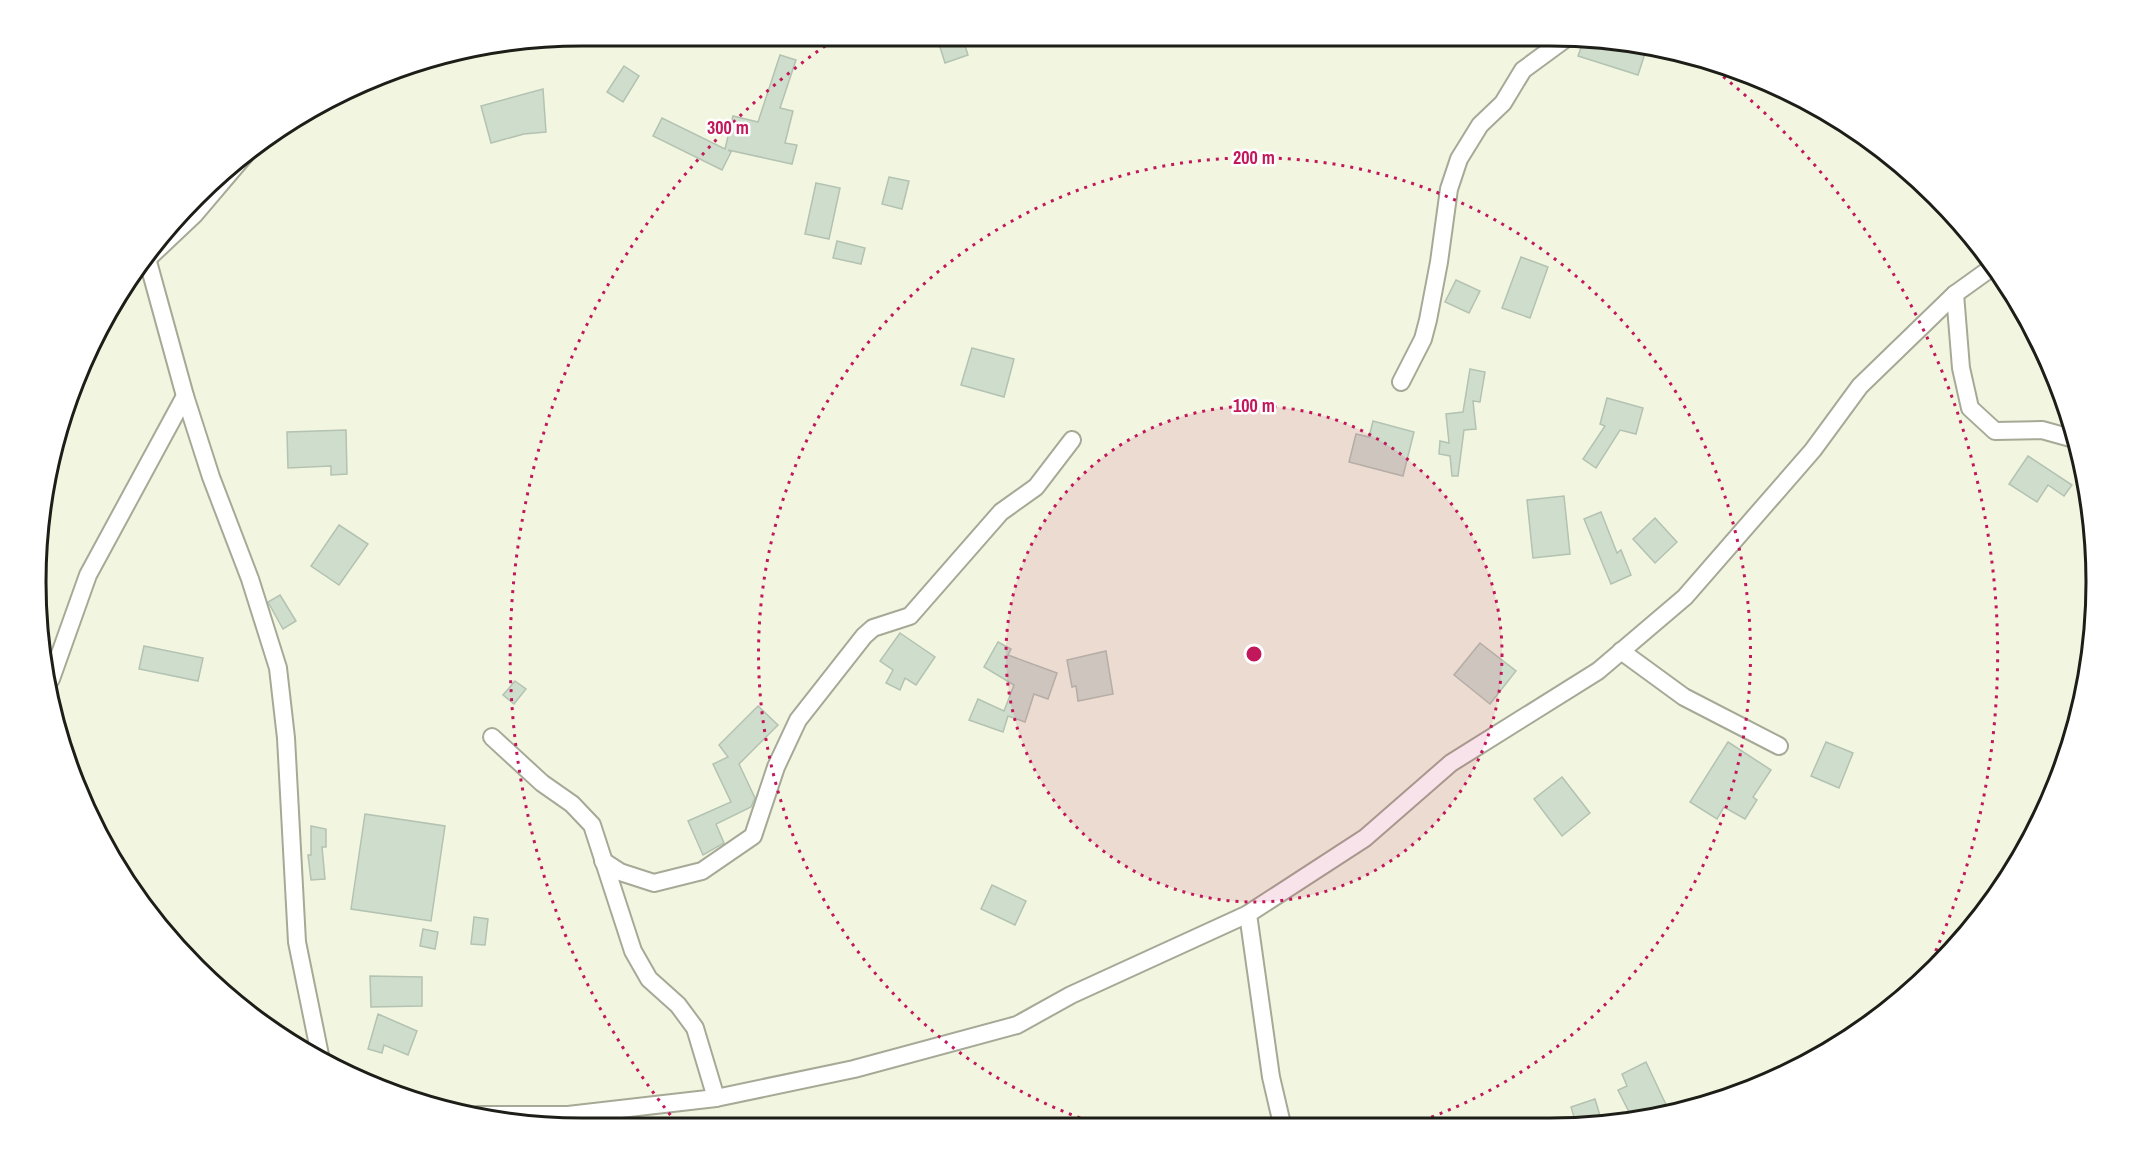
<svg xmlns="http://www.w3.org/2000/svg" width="2133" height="1164" font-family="'Archivo Narrow',sans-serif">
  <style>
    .building { fill: #ceddcc; stroke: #b3c2b1; stroke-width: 1.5 }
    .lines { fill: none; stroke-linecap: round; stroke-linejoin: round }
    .minor-casing { stroke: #a6a996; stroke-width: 20 }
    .minor { stroke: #fff; stroke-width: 16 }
    .ring { fill: none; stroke: #c2185b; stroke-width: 3; stroke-dasharray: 3 6 }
    .rim { fill: none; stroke: #1d1e17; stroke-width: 3 }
    .centre { fill: #c2185b; stroke: #fff; stroke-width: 3 }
    .ring-label { font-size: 18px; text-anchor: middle; font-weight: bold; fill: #c2185b; stroke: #fff; stroke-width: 5; stroke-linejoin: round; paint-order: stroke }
  </style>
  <rect width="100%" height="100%" fill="#f2f6e1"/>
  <!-- building -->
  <g class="building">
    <polygon points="962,36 968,55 945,63 939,44"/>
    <polygon points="1585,37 1647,47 1638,75 1578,56"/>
    <polygon points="780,55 796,60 780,108 793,111 785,143 797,145 792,164 728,150 731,152 722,170 653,136 662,118 725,149 733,116 758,122"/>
    <polygon points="624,66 639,76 623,102 607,92"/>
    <polygon points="543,89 546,132 524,134 491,143 481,106"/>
    <polygon points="889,177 909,181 902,209 882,204"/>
    <polygon points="816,183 840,188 829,239 805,234"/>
    <polygon points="837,241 865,248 861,264 833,258"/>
    <polygon points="1521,257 1548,267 1530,318 1502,308"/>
    <polygon points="1456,280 1480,291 1469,313 1445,302"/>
    <polygon points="972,348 1014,359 1004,397 961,385"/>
    <polygon points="1470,369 1485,372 1480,402 1473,401 1476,429 1464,430 1458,476 1452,476 1450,456 1439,454 1440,441 1449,443 1446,414 1463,412"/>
    <polygon points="1607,398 1643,408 1636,434 1620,430 1596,468 1583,459 1605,426 1600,424"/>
    <polygon points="1373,421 1414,432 1403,476 1349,462 1356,434 1369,437"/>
    <polygon points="346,430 347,474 331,475 331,466 288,468 287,432"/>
    <polygon points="2028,456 2072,485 2064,496 2048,485 2037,502 2009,484"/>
    <polygon points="1564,496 1570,554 1533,558 1527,500"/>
    <polygon points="1601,512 1617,553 1621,550 1631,575 1611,584 1584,519"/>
    <polygon points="1655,518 1677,542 1655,563 1633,539"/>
    <polygon points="339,525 368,544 339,585 311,566"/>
    <polygon points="280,595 296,621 283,629 268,602"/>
    <polygon points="900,633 935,657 916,685 905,678 900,690 886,683 893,670 880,661"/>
    <polygon points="998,642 1011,649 1008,655 1057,673 1048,699 1034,694 1025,722 1008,716 1003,732 969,720 978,699 1004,711 1014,685 984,667"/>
    <polygon points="1480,643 1516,671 1490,704 1454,675"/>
    <polygon points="144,646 203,658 198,681 139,669"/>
    <polygon points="1106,651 1113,694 1078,701 1076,686 1072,687 1067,660"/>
    <polygon points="515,681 526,689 514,704 503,695"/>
    <polygon points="758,706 778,725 739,764 755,798 751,807 716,824 724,843 703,855 688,821 731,802 713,764 728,757 719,745"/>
    <polygon points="1728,742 1771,770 1753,797 1757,800 1745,819 1724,807 1717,819 1690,802"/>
    <polygon points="1826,742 1853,753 1839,788 1811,776"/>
    <polygon points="1562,777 1590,813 1562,836 1534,799"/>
    <polygon points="365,814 445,826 431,921 351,909"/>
    <polygon points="311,826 326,829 326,847 322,847 325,879 311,880 308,855 311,855"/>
    <polygon points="992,885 1026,901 1015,925 981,909"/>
    <polygon points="474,917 488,919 485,945 471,944"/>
    <polygon points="423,929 438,932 435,949 420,946"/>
    <polygon points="370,976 422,977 422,1006 371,1007"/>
    <polygon points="378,1014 417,1031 408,1055 384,1045 382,1053 368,1049"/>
    <polygon points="1646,1062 1669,1111 1633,1120 1618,1090 1627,1086 1622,1074"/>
    <polygon points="1595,1099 1601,1119 1576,1124 1571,1107"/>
  </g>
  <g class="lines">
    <defs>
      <g id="minor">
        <polyline points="147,258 185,396 211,477 250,579 278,668 286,738 297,942 321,1060"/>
        <polyline points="141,265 194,215 250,149"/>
        <polyline points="1955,294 1961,368 1970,408 1995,431 2042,430 2078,440"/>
        <polyline points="1401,382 1423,339 1428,320 1439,262 1449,189 1459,159 1480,125 1503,103 1523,70 1568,37"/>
        <polyline points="1621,651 1684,697 1779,746"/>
        <polyline points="51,679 88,575 185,396"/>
        <polyline points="492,737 542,783 572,804 592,825 633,951 649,979 678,1005 695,1028 716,1098"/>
        <polyline points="603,861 620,872 654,883 702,871 753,836 776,767 798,720 864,636 873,628 910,616 1001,512 1036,487 1072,440"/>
        <polyline points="1248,914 1271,1077 1282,1124"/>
        <polyline points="477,1115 568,1115 716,1098 854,1069 1017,1025 1071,995 1248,914 1365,838 1451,763 1598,671 1685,597 1813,450 1860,386 1955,294 1994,266"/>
      </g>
    </defs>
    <!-- minor casing -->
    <use href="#minor" class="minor-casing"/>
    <!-- minor -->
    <use href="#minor" class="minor"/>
  </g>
  <!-- distance rings -->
  <circle cx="1254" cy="654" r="248" fill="#c2185b" fill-opacity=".12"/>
  <g class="ring">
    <circle cx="1254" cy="654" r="248"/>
    <path d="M1097 1124A496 496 0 1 1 1415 1123"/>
    <path d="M676 1122A744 744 0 0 1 838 37M1702 60A744 744 0 0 1 1928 968"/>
  </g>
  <!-- crop -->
  <path d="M0 0H2133V1164H0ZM582 46H1550A536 536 0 0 1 2086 582V582A536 536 0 0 1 1550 1118H582A536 536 0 0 1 46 582V582A536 536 0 0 1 582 46Z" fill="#fff" fill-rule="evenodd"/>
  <path class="rim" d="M582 46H1550A536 536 0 0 1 2086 582V582A536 536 0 0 1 1550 1118H582A536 536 0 0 1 46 582V582A536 536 0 0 1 582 46Z"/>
  <circle cx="1254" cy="654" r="9" class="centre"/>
  <g class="ring-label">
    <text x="728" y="134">300 m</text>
    <text x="1254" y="164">200 m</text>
    <text x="1254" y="412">100 m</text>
  </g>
</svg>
